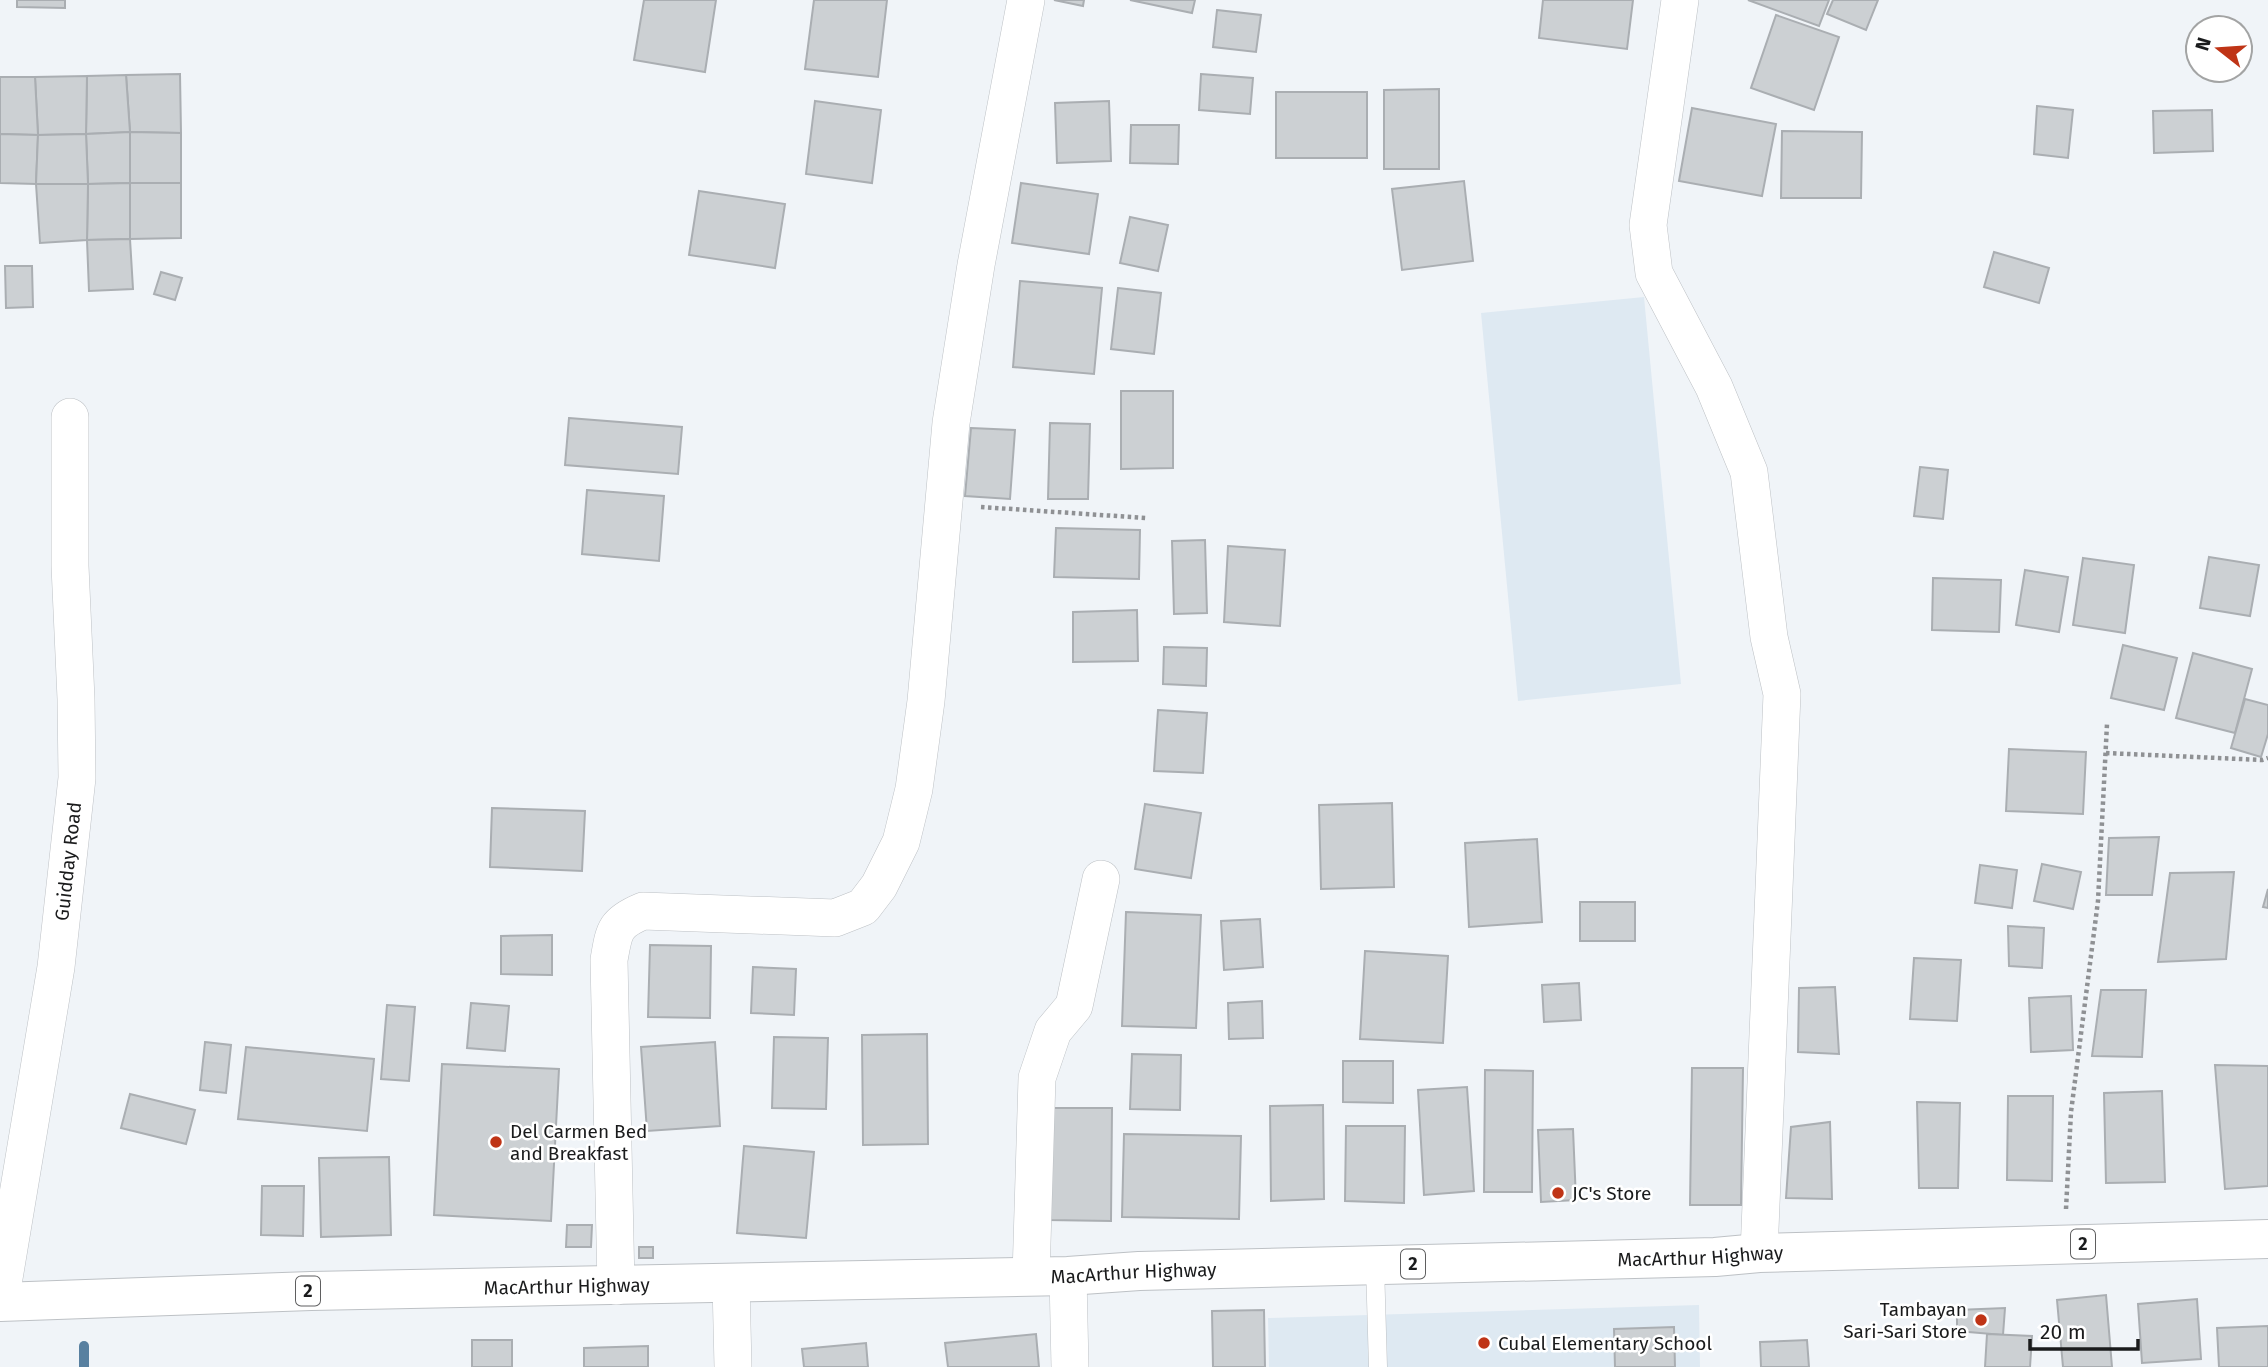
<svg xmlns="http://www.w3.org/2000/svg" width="2268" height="1367" font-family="'Fira Sans',sans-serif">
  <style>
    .built { fill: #dee9f2 }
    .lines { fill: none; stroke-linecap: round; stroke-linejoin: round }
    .stream { stroke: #5880a0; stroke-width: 10 }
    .building { fill: #ccd0d3; stroke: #aaaeb2; stroke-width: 2 }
    .service-casing { stroke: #bdc1c5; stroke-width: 19 }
    .minor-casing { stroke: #bdc1c5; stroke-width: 38 }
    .trunk-casing { stroke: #bdc1c5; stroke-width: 40 }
    .path { stroke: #8f9194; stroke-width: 4.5; stroke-dasharray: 3.5 3.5; stroke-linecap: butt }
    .service { stroke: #fff; stroke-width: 18 }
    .minor { stroke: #fff; stroke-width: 37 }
    .trunk { stroke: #fff; stroke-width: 38 }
    .poi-dot { fill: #bf3416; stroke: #fff; stroke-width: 2.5 }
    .labels { text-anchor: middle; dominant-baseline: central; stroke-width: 5; stroke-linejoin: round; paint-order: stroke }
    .shield { fill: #fff; stroke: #5f5f60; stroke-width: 2 }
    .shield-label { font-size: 18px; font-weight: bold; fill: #1a1b1c }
    .street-label { font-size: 19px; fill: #1a1b1c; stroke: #fff }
    .poi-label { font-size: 19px; fill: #1a1b1c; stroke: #fff; text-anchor: start }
  </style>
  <rect width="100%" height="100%" fill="#f0f4f8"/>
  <!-- built -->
  <g class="built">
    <polygon points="1644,297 1681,684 1518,701 1481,313"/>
    <polygon points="1699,1305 1700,1367 1269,1367 1268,1318"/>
  </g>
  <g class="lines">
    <!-- stream -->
    <polyline class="stream" points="84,1367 84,1346"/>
  </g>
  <!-- building -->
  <g class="building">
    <polygon points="17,0 65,0 65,8 17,7"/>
    <polygon points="644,0 716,0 705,72 634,60"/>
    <polygon points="814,0 887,0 878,77 805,69"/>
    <polygon points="1054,0 1084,0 1083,6"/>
    <polygon points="1130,0 1195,0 1192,13"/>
    <polygon points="1543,0 1633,0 1627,49 1539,38"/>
    <polygon points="1748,0 1829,0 1819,26"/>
    <polygon points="1833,0 1878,0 1866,30 1827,14"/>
    <polygon points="1217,10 1261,15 1256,52 1213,47"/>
    <polygon points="1776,15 1839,37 1814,110 1751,88"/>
    <polygon points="180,74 181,133 130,132 126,75"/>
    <polygon points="1201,74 1253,78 1250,114 1199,110"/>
    <polygon points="126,75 130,132 86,134 87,76"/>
    <polygon points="87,76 86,134 38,135 35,77"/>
    <polygon points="0,77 35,77 38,135 0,134"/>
    <polygon points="1439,89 1439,169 1384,169 1384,90"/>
    <rect x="1276" y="92" width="91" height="66"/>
    <polygon points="815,101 881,110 872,183 806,174"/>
    <polygon points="1109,101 1111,161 1057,163 1055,103"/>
    <polygon points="2037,106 2073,110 2068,158 2034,154"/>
    <polygon points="1692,108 1776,124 1762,196 1679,181"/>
    <polygon points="2212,110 2213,151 2154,153 2153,111"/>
    <polygon points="1131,125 1179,125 1178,164 1130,163"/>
    <polygon points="1782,131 1862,132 1861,198 1781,198"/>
    <polygon points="130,132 130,183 88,184 86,134"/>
    <polygon points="130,132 181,133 181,183 130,183"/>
    <polygon points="0,134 38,135 36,184 0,183"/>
    <polygon points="86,134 88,184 36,184 38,135"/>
    <polygon points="1464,181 1473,261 1402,270 1392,189"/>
    <polygon points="130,183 130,239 87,240 88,184"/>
    <polygon points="130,183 181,183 181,238 130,239"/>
    <polygon points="1021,183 1098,194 1089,254 1012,243"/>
    <polygon points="36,184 88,184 87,240 40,243"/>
    <polygon points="699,191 785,204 775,268 689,255"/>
    <polygon points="1130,217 1168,225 1158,271 1120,263"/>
    <polygon points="130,239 133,289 89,291 87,240"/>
    <polygon points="1994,252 2049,268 2039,303 1984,287"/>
    <polygon points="5,266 32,266 33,307 6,308"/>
    <polygon points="161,272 182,278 175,300 154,294"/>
    <polygon points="1020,281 1102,288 1094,374 1013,367"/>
    <polygon points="1118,288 1161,293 1154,354 1111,349"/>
    <polygon points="1121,391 1173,391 1173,468 1121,469"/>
    <polygon points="569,418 682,427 678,474 565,465"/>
    <polygon points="1050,423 1090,424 1088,499 1048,499"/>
    <polygon points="971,428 1015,430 1010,499 965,496"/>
    <polygon points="1920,467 1948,470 1943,519 1914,516"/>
    <polygon points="587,490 664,496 659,561 582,554"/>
    <polygon points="1056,528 1140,530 1139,579 1054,577"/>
    <polygon points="1205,540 1207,613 1174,614 1172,541"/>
    <polygon points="1228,546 1285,550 1280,626 1224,622"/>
    <polygon points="2209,557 2259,565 2250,616 2200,608"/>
    <polygon points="2083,558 2134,565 2125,633 2073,625"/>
    <polygon points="2025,570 2068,577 2059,632 2016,625"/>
    <polygon points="1933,578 2001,580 1999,632 1932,630"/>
    <polygon points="1137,610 1138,661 1073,662 1073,612"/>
    <polygon points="2123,645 2177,658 2164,710 2111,698"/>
    <polygon points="1164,647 1207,648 1206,686 1163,684"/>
    <polygon points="2193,653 2252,669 2235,733 2176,718"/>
    <polygon points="2245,699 2268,705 2268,734 2261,757 2231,748"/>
    <polygon points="1158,710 1207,713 1203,773 1154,771"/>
    <polygon points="2009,749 2086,752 2083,814 2006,811"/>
    <polygon points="1392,803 1394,887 1321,889 1319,805"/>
    <polygon points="1145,804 1201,813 1191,878 1135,869"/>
    <polygon points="492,808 585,811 582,871 490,867"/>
    <polygon points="2159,837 2152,895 2106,895 2109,838"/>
    <polygon points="1537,839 1542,922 1469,927 1465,843"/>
    <polygon points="2042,864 2081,872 2073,909 2034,901"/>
    <polygon points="1980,865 2017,870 2012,908 1975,903"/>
    <polygon points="2234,872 2226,959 2158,962 2170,873"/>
    <polygon points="2268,889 2268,908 2263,907"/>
    <rect x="1580" y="902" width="55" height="39"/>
    <polygon points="1126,912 1201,915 1196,1028 1122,1026"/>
    <polygon points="1260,919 1263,967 1224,970 1221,921"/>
    <polygon points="2008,926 2044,928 2042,968 2009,966"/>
    <polygon points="552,935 552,975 501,974 501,936"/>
    <polygon points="650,945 711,946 710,1018 648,1017"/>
    <polygon points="1365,951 1448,956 1443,1043 1360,1039"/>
    <polygon points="1914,958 1961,960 1957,1021 1910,1019"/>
    <polygon points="753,967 796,969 794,1015 751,1013"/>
    <polygon points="1579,983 1581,1020 1544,1022 1542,985"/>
    <polygon points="1835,987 1839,1054 1798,1052 1799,988"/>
    <polygon points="2101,990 2146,990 2142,1057 2092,1056"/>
    <polygon points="2071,996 2073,1050 2031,1052 2029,998"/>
    <polygon points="1262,1001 1263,1038 1229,1039 1228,1003"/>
    <polygon points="471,1003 509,1006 505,1051 467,1048"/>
    <polygon points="387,1005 415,1007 409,1081 381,1079"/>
    <polygon points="927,1034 928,1144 863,1145 862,1035"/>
    <polygon points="774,1037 828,1038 826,1109 772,1108"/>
    <polygon points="205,1042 231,1045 226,1093 200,1090"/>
    <polygon points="715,1042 720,1126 647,1131 641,1047"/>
    <polygon points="246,1047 374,1059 367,1131 238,1119"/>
    <polygon points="1132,1054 1181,1055 1180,1110 1130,1109"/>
    <polygon points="1343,1061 1393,1061 1393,1103 1343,1102"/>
    <polygon points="442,1064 559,1069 551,1221 434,1215"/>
    <polygon points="2215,1065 2268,1066 2268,1186 2225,1189"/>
    <polygon points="1692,1068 1743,1068 1741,1205 1690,1205"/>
    <polygon points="1485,1070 1533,1071 1532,1192 1484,1192"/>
    <polygon points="1467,1087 1474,1191 1424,1195 1418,1090"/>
    <polygon points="2162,1091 2165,1182 2106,1183 2104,1093"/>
    <polygon points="130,1094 195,1110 186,1144 121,1128"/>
    <polygon points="2008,1096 2053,1096 2052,1181 2007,1180"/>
    <polygon points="1917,1102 1960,1103 1958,1188 1919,1188"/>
    <polygon points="1323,1105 1324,1199 1271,1201 1270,1106"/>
    <polygon points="1048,1108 1112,1108 1111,1221 1048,1220"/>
    <polygon points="1830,1122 1832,1199 1786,1198 1791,1127"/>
    <polygon points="1346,1126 1405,1126 1404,1203 1345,1201"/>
    <polygon points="1573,1129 1576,1200 1541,1202 1538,1130"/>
    <polygon points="1124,1134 1241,1136 1239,1219 1122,1217"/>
    <polygon points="744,1146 814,1152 806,1238 737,1233"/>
    <polygon points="389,1157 391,1235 321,1237 319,1158"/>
    <polygon points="262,1186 304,1186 303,1236 261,1235"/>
    <polygon points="567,1225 592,1225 591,1247 566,1247"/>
    <rect x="639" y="1247" width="14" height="11"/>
    <polygon points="2106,1295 2112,1367 2063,1367 2057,1300"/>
    <polygon points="2197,1299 2201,1359 2142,1363 2138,1304"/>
    <polygon points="2005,1308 2003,1335 1957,1331 1957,1310"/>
    <polygon points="1264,1310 1265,1367 1213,1367 1212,1311"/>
    <polygon points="2268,1326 2268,1367 2219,1367 2217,1328"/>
    <polygon points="1674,1327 1675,1367 1615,1367 1614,1329"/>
    <polygon points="1036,1334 1039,1367 948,1367 945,1343"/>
    <polygon points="1987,1334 2032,1336 2030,1367 1985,1367"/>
    <rect x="472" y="1340" width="40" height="27"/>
    <polygon points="1807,1340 1809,1367 1761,1367 1760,1342"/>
    <polygon points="866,1343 868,1367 804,1367 802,1349"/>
    <polygon points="648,1346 648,1367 584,1367 584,1348"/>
  </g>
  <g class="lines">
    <defs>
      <polyline id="service" points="1375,1265 1378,1367"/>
      <g id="minor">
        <polyline points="1680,0 1648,225 1654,273 1714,387 1749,472 1769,637 1782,694 1759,1253"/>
        <polyline points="1031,1276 1037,1078 1053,1031 1074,1006 1101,879"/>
        <polyline points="1068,1276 1070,1367"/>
        <polyline points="731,1283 733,1367"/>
        <path d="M616 1286 609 960C614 931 614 923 643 911L835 918 863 907 879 886 901 842 914 789 926 701 951 423 976 265 1026 0"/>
        <path id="s1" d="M0 1302 56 967 77 778 76 699 70 566V417"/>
      </g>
      <g id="trunk">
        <path id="s2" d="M0 1302 311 1291 1068 1276 1139 1271 1715 1257 1759 1253 2268 1239"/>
      </g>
    </defs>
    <!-- service casing -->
    <use href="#service" class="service-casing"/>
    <!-- minor casing -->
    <use href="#minor" class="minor-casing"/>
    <!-- trunk casing -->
    <use href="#trunk" class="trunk-casing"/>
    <!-- path -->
    <g class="path">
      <polyline points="981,507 1146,518"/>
      <polyline points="2106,753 2262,760 2268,758"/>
      <polyline points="2066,1209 2071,1112 2098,901 2107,724"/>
    </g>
    <!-- service -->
    <use href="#service" class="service"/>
    <!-- minor -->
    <use href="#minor" class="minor"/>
    <!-- trunk -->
    <use href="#trunk" class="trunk"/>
  </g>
  <!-- markers -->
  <g class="poi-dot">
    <circle cx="496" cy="1142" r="7"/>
    <circle cx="1558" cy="1193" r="7"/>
    <circle cx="1981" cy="1320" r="7"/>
    <circle cx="1484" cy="1343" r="7"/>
  </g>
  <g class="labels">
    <!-- shield labels -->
    <g class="shield">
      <rect x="2071" y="1229.5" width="24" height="29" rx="5"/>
      <rect x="1401" y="1249.5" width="24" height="29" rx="5"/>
      <rect x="296" y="1276.5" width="24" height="29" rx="5"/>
    </g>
    <g class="shield-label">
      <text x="2083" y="1244">2</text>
      <text x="1413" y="1264">2</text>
      <text x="308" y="1291">2</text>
    </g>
    <!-- street labels -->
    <g class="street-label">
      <text stroke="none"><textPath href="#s1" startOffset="446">Guidday Road</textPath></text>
      <text stroke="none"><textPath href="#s2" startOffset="1701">MacArthur Highway</textPath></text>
      <text stroke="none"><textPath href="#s2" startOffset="1134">MacArthur Highway</textPath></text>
      <text stroke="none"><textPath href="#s2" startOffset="567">MacArthur Highway</textPath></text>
    </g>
    <!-- poi labels -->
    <g class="poi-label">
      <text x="510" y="1131">Del Carmen Bed<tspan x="510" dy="22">and Breakfast</tspan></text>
      <text x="1572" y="1193">JC's Store</text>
      <text x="1967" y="1309" text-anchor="end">Tambayan<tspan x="1967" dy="22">Sari-Sari Store</tspan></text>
      <text x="1498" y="1343">Cubal Elementary School</text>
    </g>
  </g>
  <!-- north arrow -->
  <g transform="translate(2219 49) rotate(287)"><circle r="33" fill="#ffffff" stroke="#a3a4a4" stroke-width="2"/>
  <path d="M0-5L12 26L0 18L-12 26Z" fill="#bf3416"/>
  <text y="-10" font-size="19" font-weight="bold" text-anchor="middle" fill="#1a1b1c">N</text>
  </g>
  <!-- scale -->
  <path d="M2030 1339v10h108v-10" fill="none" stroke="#1a1b1c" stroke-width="3.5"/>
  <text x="2040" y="1339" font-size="21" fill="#1a1b1c" stroke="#ffffff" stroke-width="5" paint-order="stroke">20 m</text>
</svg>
